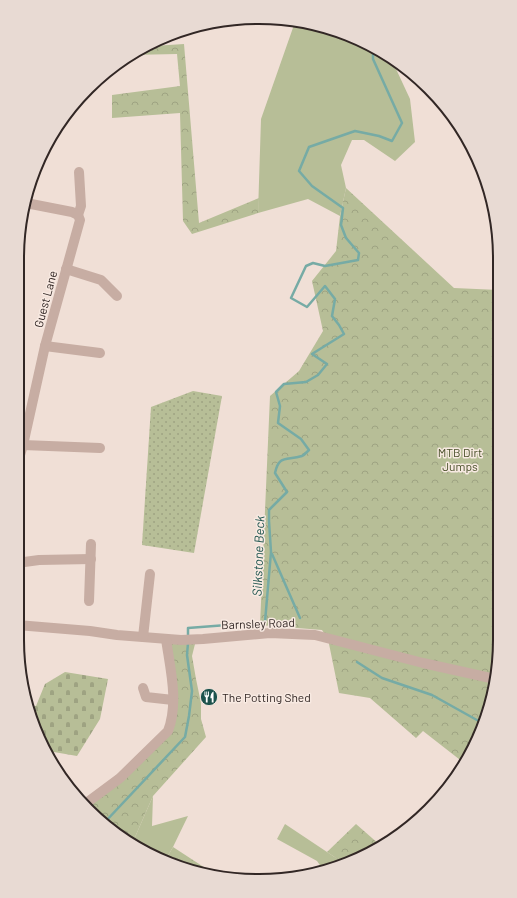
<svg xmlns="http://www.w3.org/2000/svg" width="517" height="898" font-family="Barlow,sans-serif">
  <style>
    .grass { fill: #b7be97 }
    .forest { fill: url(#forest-crowns) }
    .cemetery { fill: url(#cemetery-stones) }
    .garden { fill: url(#garden-dots) }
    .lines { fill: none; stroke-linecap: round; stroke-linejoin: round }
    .stream { stroke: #76aba5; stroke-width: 2.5 }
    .minor { stroke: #c7ada3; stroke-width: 10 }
    .labels { text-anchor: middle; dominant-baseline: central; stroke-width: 3; stroke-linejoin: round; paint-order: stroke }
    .street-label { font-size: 12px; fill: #322725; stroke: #f8eae2 }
    .park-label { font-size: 12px; fill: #484f29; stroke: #f8eae2 }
    .poi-label { font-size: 12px; fill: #322725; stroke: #f8eae2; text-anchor: start }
    .water-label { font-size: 13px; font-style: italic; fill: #1c524c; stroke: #f8eae2 }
    .rim { fill: none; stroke: #322725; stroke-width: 2 }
  </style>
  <defs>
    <pattern id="forest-crowns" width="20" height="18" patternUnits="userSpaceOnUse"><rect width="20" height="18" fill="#b7be97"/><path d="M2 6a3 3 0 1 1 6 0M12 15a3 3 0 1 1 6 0" fill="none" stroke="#9ea382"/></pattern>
    <pattern id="cemetery-stones" width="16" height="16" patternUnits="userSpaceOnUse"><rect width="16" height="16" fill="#b7be97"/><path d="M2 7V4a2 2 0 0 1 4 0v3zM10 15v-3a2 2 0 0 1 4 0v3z" fill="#9ea382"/></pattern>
    <pattern id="garden-dots" width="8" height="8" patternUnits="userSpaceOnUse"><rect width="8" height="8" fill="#b7be97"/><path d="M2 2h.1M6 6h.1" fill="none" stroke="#9ea382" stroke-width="1.8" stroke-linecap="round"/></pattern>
  </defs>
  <rect width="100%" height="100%" fill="#f0dfd6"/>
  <!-- grass -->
  <g class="grass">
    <polygon points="295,22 305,22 390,56 410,99 415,142 395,161 364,140 352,140 341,165 346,188 340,216 308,199 258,213 261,119"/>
    <polygon points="153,796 152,826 188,816 173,847 166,859 132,844"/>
    <polygon points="285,824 345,864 336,868 324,871 317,861 277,839"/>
  </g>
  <!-- forest -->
  <g class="forest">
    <polygon points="184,44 199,223 259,198 258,213 192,234 183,221 180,113 112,118 112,95 180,86 177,54 130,55 153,46"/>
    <polygon points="346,188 454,288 499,290 499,656 487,717 464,763 423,731 416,738 370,698 339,693 328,639 322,630 260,625 270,396 299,371 323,331 312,281 336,251 340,216"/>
    <polygon points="166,639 196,640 192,656 196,679 201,703 201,719 206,737 153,796 132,844 124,840 85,804 87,803 172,722"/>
    <polygon points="356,824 380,845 345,864 327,852"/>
    <polygon points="173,847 216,875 196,873 166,859"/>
  </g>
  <!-- cemetery -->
  <polygon class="cemetery" points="65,672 108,679 100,719 77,756 48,751 30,717 28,705 36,706 45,684"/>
  <!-- garden -->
  <polygon class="garden" points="193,391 222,396 194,553 142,545 151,407"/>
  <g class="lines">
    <!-- stream -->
    <g class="stream">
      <polyline points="272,554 300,618"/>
      <path d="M188 638V628L265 622 271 552 269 521V510L287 492 275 473C279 454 287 461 302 456 304 455 307 452 309 450L301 439 278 423 280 406 276 392 284 384 306 382 318 375 327 364 312 354 344 334 339 325 332 316 335 299 325 286 307 307 291 298 306 266 313 263 325 266 358 260 359 253 346 238 341 225 343 208 312 186 299 171 309 147 355 131 379 136 392 141 402 123 373 59V50"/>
      <polyline points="357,662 382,678 432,695 484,724"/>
      <polyline points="105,822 185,737 189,716 192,691 187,655 188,643"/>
    </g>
    <!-- minor -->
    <g class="minor">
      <polyline points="78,215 81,206 79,172"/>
      <polyline points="66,269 101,280 117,296"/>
      <polyline points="45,346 100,353"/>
      <polyline points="23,445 100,448"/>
      <polyline points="17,465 23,445 45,346 80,220 78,215 72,212 26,203"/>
      <polyline points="17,563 39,560 91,559"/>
      <polyline points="89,601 91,544"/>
      <polyline points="17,625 90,631 117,635 181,640 203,639 270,633 315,635 423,663 495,679"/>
      <polyline points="143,637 150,574"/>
      <polyline points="143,688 146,697 173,700"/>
      <path d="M85 804 120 778 168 731C179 702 170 668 166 639"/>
    </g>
  </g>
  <!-- icons -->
  <defs>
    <symbol id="restaurant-disc" viewBox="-11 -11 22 22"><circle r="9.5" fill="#1c524c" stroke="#f8eae2"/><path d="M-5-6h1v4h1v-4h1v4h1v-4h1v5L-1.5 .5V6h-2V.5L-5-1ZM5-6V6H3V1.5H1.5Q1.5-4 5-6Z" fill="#fff"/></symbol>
  </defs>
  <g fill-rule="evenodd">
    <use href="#restaurant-disc" x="199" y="687" width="20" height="20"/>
  </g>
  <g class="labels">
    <!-- street labels -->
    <g class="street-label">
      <text transform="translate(45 299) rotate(-75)">Guest Lane</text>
      <text transform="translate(258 623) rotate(-2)">Barnsley Road</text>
    </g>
    <!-- park labels -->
    <g class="park-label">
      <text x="460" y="452">MTB Dirt<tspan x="460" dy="14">Jumps</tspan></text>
    </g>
    <!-- poi labels -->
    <g class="poi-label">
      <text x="222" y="697">The Potting Shed</text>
    </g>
    <!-- water labels -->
    <g class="water-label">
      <text transform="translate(258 556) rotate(-88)">Silkstone Beck</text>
    </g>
  </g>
  <!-- crop -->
  <path d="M0 0H517V898H0ZM258 24H259A234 234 0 0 1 493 258V640A234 234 0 0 1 259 874H258A234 234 0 0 1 24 640V258A234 234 0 0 1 258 24Z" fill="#e8dad3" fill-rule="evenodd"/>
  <path class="rim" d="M258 24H259A234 234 0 0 1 493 258V640A234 234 0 0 1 259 874H258A234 234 0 0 1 24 640V258A234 234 0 0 1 258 24Z"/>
</svg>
